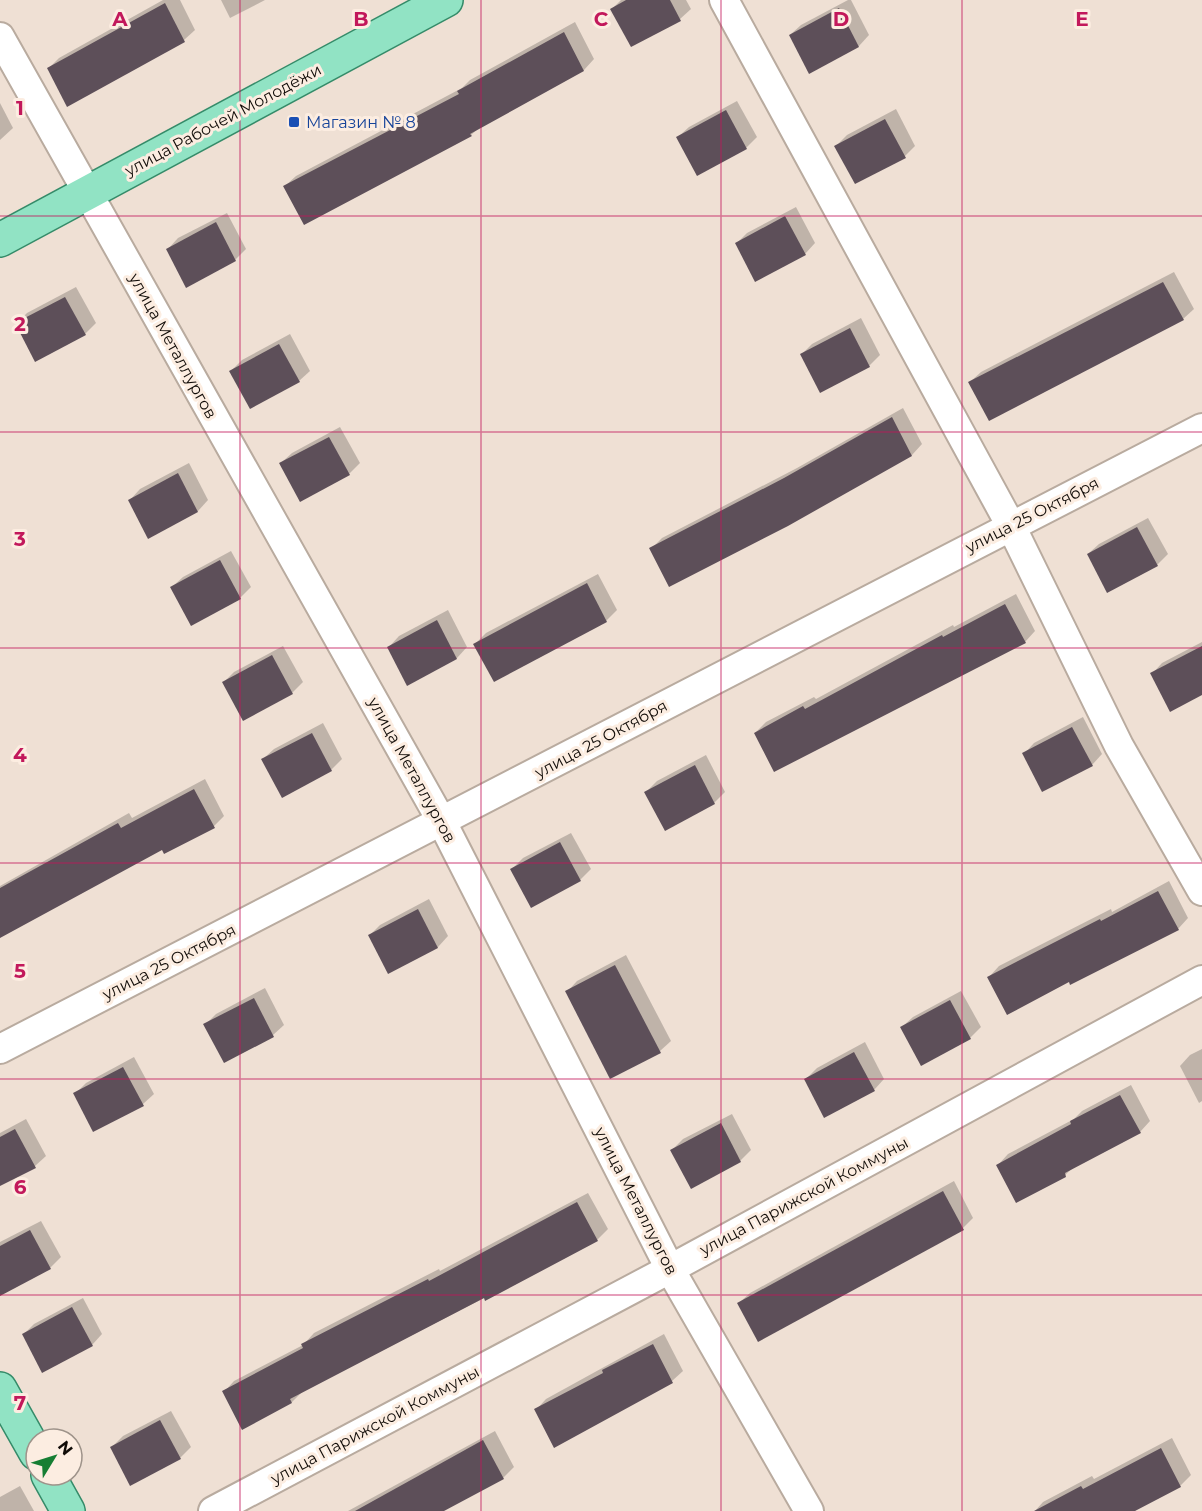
<svg xmlns="http://www.w3.org/2000/svg" width="1202" height="1511" font-family="Montserrat,sans-serif">
  <style>
    .shadow { fill: #0003 }
    .building { fill: #5d4f59 }
    .lines { fill: none; stroke-linecap: round; stroke-linejoin: round }
    .minor-casing { stroke: #b9ab9f; stroke-width: 32 }
    .major-casing { stroke: #358b69; stroke-width: 36 }
    .minor { stroke: #fff; stroke-width: 28 }
    .major { stroke: #91e3c4; stroke-width: 33 }
    .grid { fill: none; stroke: #c2185b; stroke-width: 1.5; stroke-opacity: 0.55 }
    .transit-dot { fill: #1a4fb4; stroke: #fcede1; stroke-width: 2 }
    .labels { text-anchor: middle; dominant-baseline: central; stroke-width: 6; stroke-linejoin: round; paint-order: stroke }
    .street-label { font-size: 16px; fill: #110c08; stroke: #fcede1 }
    .transit-label { font-size: 16px; fill: #164399; stroke: #fcede1; text-anchor: start }
    .grid-label { font-size: 20px; text-anchor: middle; font-weight: bold; fill: #c2185b; stroke: #fcede1; stroke-width: 6; stroke-linejoin: round; paint-order: stroke }
  </style>
  <rect width="100%" height="100%" fill="#efe0d4"/>
  <!-- shadow -->
  <g class="shadow">
    <polygon points="163,0 180,0 195,30 184,40 123,73 49,68 59,58"/>
    <polygon points="221,0 265,0 230,18"/>
    <polygon points="621,0 686,0 691,9 680,19 612,9"/>
    <polygon points="848,0 851,0 869,35 859,46 790,35 801,25"/>
    <polygon points="575,22 594,59 584,70 479,128 471,135 285,186 296,176 462,88 470,80"/>
    <polygon points="737,101 757,137 746,148 678,137 689,127"/>
    <polygon points="0,103 13,128 0,140"/>
    <polygon points="896,109 915,146 905,156 836,146 847,135"/>
    <polygon points="796,207 815,243 805,254 737,243 747,233"/>
    <polygon points="227,213 246,249 235,260 187,286 168,249 178,238"/>
    <polygon points="1174,272 1194,309 1183,319 970,382 981,372"/>
    <polygon points="76,287 96,323 85,334 16,324 27,313"/>
    <polygon points="861,318 880,355 869,366 821,391 801,355 812,344"/>
    <polygon points="290,334 310,371 299,381 231,371 242,360"/>
    <polygon points="903,408 922,444 912,455 859,483 651,549 662,538 797,468"/>
    <polygon points="340,427 360,463 349,474 281,463 292,453"/>
    <polygon points="189,463 208,500 198,511 149,537 130,500 140,489"/>
    <polygon points="1148,518 1168,554 1157,565 1088,554 1099,544"/>
    <polygon points="231,551 251,587 240,598 172,587 183,577"/>
    <polygon points="598,574 617,610 606,621 475,644 486,633"/>
    <polygon points="1016,594 1035,631 1025,642 755,733 766,722 814,697 816,699 953,625 954,627"/>
    <polygon points="448,610 467,647 457,658 408,684 389,647 399,636"/>
    <polygon points="1202,642 1202,694 1152,674 1162,663"/>
    <polygon points="283,646 303,682 292,693 224,682 234,672"/>
    <polygon points="1083,717 1102,754 1092,765 1024,754 1034,743"/>
    <polygon points="323,723 342,759 331,770 263,759 274,749"/>
    <polygon points="706,755 725,792 714,803 646,792 657,781"/>
    <polygon points="205,779 224,816 214,826 163,848 0,937 0,886 129,813 132,818"/>
    <polygon points="571,833 591,869 580,880 512,869 523,858"/>
    <polygon points="1169,881 1188,918 1178,929 1070,980 989,977 999,966 1111,909 1112,912"/>
    <polygon points="429,899 448,936 438,947 389,972 369,936 380,925"/>
    <polygon points="626,955 671,1041 660,1051 567,992 577,981"/>
    <polygon points="265,988 284,1025 273,1035 205,1025 216,1014"/>
    <polygon points="961,991 981,1027 970,1038 902,1027 913,1017"/>
    <polygon points="865,1042 884,1079 874,1090 806,1079 817,1068"/>
    <polygon points="1202,1049 1202,1101 1199,1103 1180,1066 1190,1055"/>
    <polygon points="134,1057 154,1094 143,1104 75,1094 86,1083"/>
    <polygon points="1131,1085 1150,1121 1140,1132 1074,1167 1065,1175 998,1165 1008,1154 1074,1119 1082,1111"/>
    <polygon points="732,1114 751,1150 740,1161 672,1150 683,1139"/>
    <polygon points="26,1119 46,1156 35,1166 0,1185 0,1133"/>
    <polygon points="954,1181 973,1218 963,1228 739,1303 750,1293"/>
    <polygon points="588,1193 608,1229 597,1240 303,1391 292,1402 224,1392 234,1381 303,1345 314,1333 439,1269 440,1271"/>
    <polygon points="41,1221 61,1257 50,1268 0,1291 0,1242"/>
    <polygon points="83,1298 102,1334 92,1345 24,1334 34,1324"/>
    <polygon points="664,1334 683,1371 672,1381 536,1410 546,1399"/>
    <polygon points="171,1411 191,1447 180,1458 112,1447 123,1436"/>
    <polygon points="495,1431 514,1467 503,1478 441,1511 348,1511"/>
    <polygon points="1172,1438 1191,1475 1180,1486 1131,1511 1035,1511 1043,1502 1092,1476 1094,1479"/>
    <polygon points="20,1486 34,1511 0,1511 0,1497"/>
  </g>
  <!-- building -->
  <g class="building">
    <polygon points="626,0 670,0 681,21 631,47 610,9"/>
    <polygon points="165,3 185,42 67,107 47,68"/>
    <polygon points="839,8 859,47 809,74 789,35"/>
    <polygon points="564,32 584,71 470,134 472,136 304,225 283,186 459,94 457,91"/>
    <polygon points="726,110 747,149 697,176 676,137"/>
    <polygon points="885,119 906,158 855,184 834,146"/>
    <polygon points="785,216 806,255 755,282 735,243"/>
    <polygon points="216,222 236,261 186,288 166,249"/>
    <polygon points="1163,282 1184,320 989,421 968,382"/>
    <polygon points="65,297 86,335 35,362 15,323"/>
    <polygon points="850,328 870,367 820,393 800,354"/>
    <polygon points="279,344 300,382 250,409 229,371"/>
    <polygon points="892,417 912,456 788,526 669,587 649,548 784,478"/>
    <polygon points="329,437 350,475 300,502 279,463"/>
    <polygon points="178,473 198,512 148,539 128,500"/>
    <polygon points="1137,527 1158,566 1107,593 1087,554"/>
    <polygon points="220,560 241,599 191,626 170,587"/>
    <polygon points="587,583 607,622 494,682 473,644"/>
    <polygon points="1005,604 1026,643 774,772 754,733 803,706 805,709 942,635 943,637"/>
    <polygon points="437,620 457,659 407,686 387,647"/>
    <polygon points="1202,646 1202,695 1170,712 1150,673"/>
    <polygon points="272,655 293,694 243,721 222,682"/>
    <polygon points="1072,727 1093,766 1042,792 1022,753"/>
    <polygon points="312,733 332,771 282,798 261,759"/>
    <polygon points="695,765 715,804 665,831 644,792"/>
    <polygon points="194,789 215,828 164,854 162,850 0,938 0,888 118,823 121,828"/>
    <polygon points="560,842 581,881 531,908 510,869"/>
    <polygon points="1158,891 1179,930 1070,985 1069,982 1007,1015 987,977 1100,919 1101,921"/>
    <polygon points="418,909 438,948 388,974 368,935"/>
    <polygon points="615,965 661,1053 610,1079 565,991"/>
    <polygon points="254,998 274,1037 224,1063 203,1024"/>
    <polygon points="950,1000 971,1039 921,1066 900,1027"/>
    <polygon points="854,1052 875,1091 824,1118 804,1079"/>
    <polygon points="123,1067 144,1106 93,1132 73,1093"/>
    <polygon points="1120,1095 1141,1133 1065,1173 1066,1177 1016,1203 996,1165 1071,1124 1070,1121"/>
    <polygon points="721,1123 741,1162 691,1189 670,1150"/>
    <polygon points="15,1129 36,1168 0,1186 0,1137"/>
    <polygon points="943,1191 964,1230 758,1342 737,1303"/>
    <polygon points="577,1202 598,1241 485,1301 484,1298 290,1399 292,1403 242,1430 222,1391 303,1348 301,1344 428,1279 429,1281"/>
    <polygon points="30,1230 51,1269 0,1296 0,1246"/>
    <polygon points="72,1307 93,1346 42,1373 22,1334"/>
    <polygon points="653,1344 673,1383 554,1448 534,1409 603,1373 602,1370"/>
    <polygon points="160,1420 181,1459 130,1486 110,1447"/>
    <polygon points="483,1440 504,1479 444,1511 355,1511"/>
    <polygon points="1161,1448 1181,1487 1135,1511 1034,1511 1081,1486 1083,1489"/>
  </g>
  <g class="lines">
    <defs>
      <g id="minor">
        <polyline points="724,0 1011,526 1119,746 1202,891"/>
        <polyline points="0,37 442,822 670,1269 809,1511"/>
        <polyline points="0,1049 1202,428"/>
        <polyline points="213,1511 670,1269 1202,980"/>
      </g>
      <g id="major">
        <polyline points="0,240 446,0"/>
        <polyline points="0,1389 36,1453"/>
        <polyline points="48,1475 68,1511"/>
      </g>
    </defs>
    <!-- minor casing -->
    <use href="#minor" class="minor-casing"/>
    <!-- major casing -->
    <use href="#major" class="major-casing"/>
    <!-- minor -->
    <use href="#minor" class="minor"/>
    <!-- major -->
    <use href="#major" class="major"/>
  </g>
  <!-- grid -->
  <path class="grid" d="M240 0V1511M481 0V1511M721 0V1511M962 0V1511M0 216H1202M0 432H1202M0 648H1202M0 863H1202M0 1079H1202M0 1295H1202"/>
  <!-- markers -->
  <rect class="transit-dot" x="288" y="116" width="12" height="12" rx="3"/>
  <g class="labels">
    <!-- street labels -->
    <g class="street-label">
      <text transform="translate(223 120) rotate(-28)">улица Рабочей Молодёжи</text>
      <text transform="translate(173 346) rotate(61)">улица Металлургов</text>
      <text transform="translate(1032 515) rotate(-27)">улица 25 Октября</text>
      <text transform="translate(601 739) rotate(-28)">улица 25 Октября</text>
      <text transform="translate(412 770) rotate(61)">улица Металлургов</text>
      <text transform="translate(169 962) rotate(-27)">улица 25 Октября</text>
      <text transform="translate(804 1196) rotate(-28)">улица Парижской Коммуны</text>
      <text transform="translate(636 1201) rotate(63)">улица Металлургов</text>
      <text transform="translate(375 1425) rotate(-28)">улица Парижской Коммуны</text>
    </g>
    <!-- transit labels -->
    <g class="transit-label">
      <text x="306" y="122">Магазин № 8</text>
    </g>
  </g>
  <g class="grid-label">
    <text x="120" y="26">A</text>
    <text x="361" y="26">B</text>
    <text x="601" y="26">C</text>
    <text x="841" y="26">D</text>
    <text x="1082" y="26">E</text>
    <text x="20" y="115">1</text>
    <text x="20" y="331">2</text>
    <text x="20" y="546">3</text>
    <text x="20" y="762">4</text>
    <text x="20" y="978">5</text>
    <text x="20" y="1194">6</text>
    <text x="20" y="1410">7</text>
  </g>
  <!-- north arrow -->
  <g transform="translate(54 1457) rotate(52)"><circle r="28" fill="#fcede1" stroke="#9e938a" stroke-width="1.5"/>
  <path d="M0-4.5L10 22L0 15L-10 22Z" fill="#167e33"/>
  <text y="-9" font-size="16" font-weight="bold" text-anchor="middle" fill="#110c08">N</text>
  </g>
</svg>
